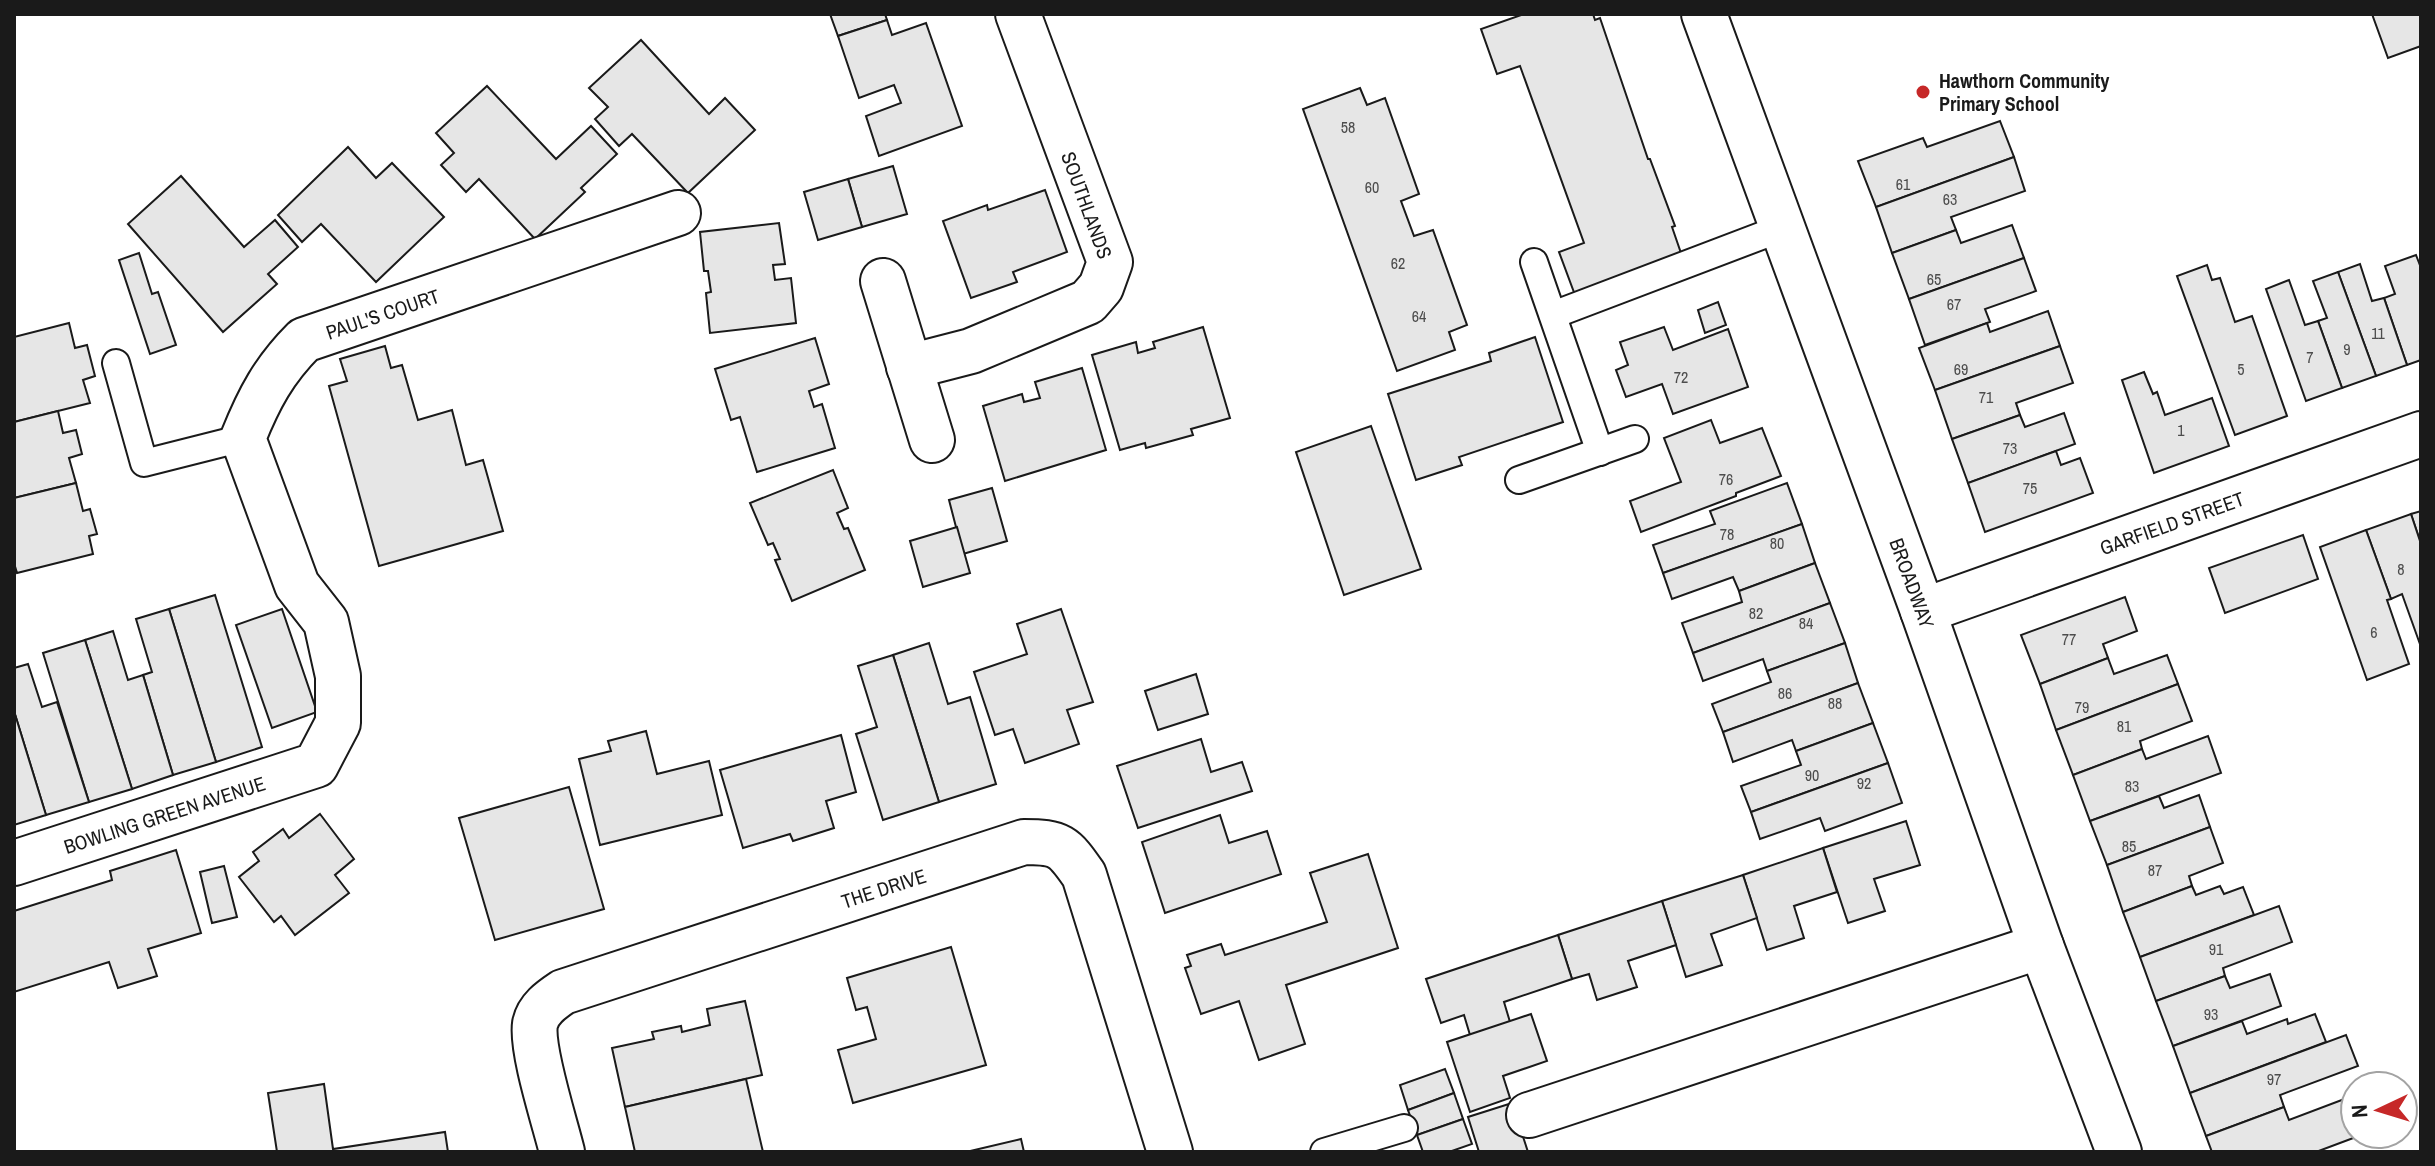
<svg xmlns="http://www.w3.org/2000/svg" width="2435" height="1166" font-family="'Archivo Narrow',sans-serif">
  <style>
    .building { fill: #e6e6e6; stroke: #1a1a1a; stroke-width: 2 }
    .lines { fill: none; stroke-linecap: round; stroke-linejoin: round }
    .service-casing { stroke: #1a1a1a; stroke-width: 30 }
    .minor-casing { stroke: #1a1a1a; stroke-width: 48 }
    .service { stroke: #fff; stroke-width: 26 }
    .minor { stroke: #fff; stroke-width: 44 }
    .poi-dot { fill: #c62828; stroke: #fff; stroke-width: 3 }
    .labels { text-anchor: middle; dominant-baseline: central; stroke-width: 6; stroke-linejoin: round; paint-order: stroke }
    .number-label { font-size: 16px; fill: #4d4d4d }
    .poi-label { font-size: 20px; font-weight: bold; fill: #1a1a1a; stroke: #fff; text-anchor: start }
    .street-label { font-size: 20px; fill: #1a1a1a; stroke: #fff }
  </style>
  <rect width="100%" height="100%" fill="#fff"/>
  <!-- building -->
  <g class="building">
    <polygon points="830,14 885,14 887,20 838,36"/>
    <polygon points="1524,14 1593,14 1595,20 1600,18 1648,159 1650,159 1675,226 1672,227 1682,256 1575,295 1559,252 1584,243 1520,66 1497,74 1481,29"/>
    <polygon points="2372,14 2421,14 2421,46 2388,58"/>
    <polygon points="887,20 892,35 926,23 962,126 879,156 866,116 901,103 894,85 859,98 838,36"/>
    <polygon points="641,40 709,114 725,98 755,130 688,193 632,134 619,146 595,119 608,107 589,88"/>
    <polygon points="487,86 556,159 591,126 617,154 581,188 585,192 535,239 479,179 466,192 441,165 454,153 436,133"/>
    <polygon points="1360,88 1367,105 1385,98 1419,194 1401,201 1414,236 1433,230 1467,325 1449,332 1455,350 1397,371 1303,109"/>
    <polygon points="2000,121 2014,157 1876,207 1858,161 1923,138 1927,147"/>
    <polygon points="348,147 376,178 392,163 444,217 376,282 321,224 302,242 278,215"/>
    <polygon points="2014,157 2025,191 1951,217 1956,230 1892,253 1876,207"/>
    <polygon points="893,166 907,214 862,227 848,179"/>
    <polygon points="181,176 244,247 275,220 298,247 268,274 277,284 223,332 128,224"/>
    <polygon points="848,179 862,227 818,240 804,192"/>
    <polygon points="1045,190 1067,252 1013,272 1017,282 971,298 943,221 987,205 988,210"/>
    <polygon points="779,223 785,264 773,265 775,280 791,278 796,323 710,333 706,293 711,292 708,271 704,271 700,232"/>
    <polygon points="2012,225 2024,258 1909,299 1892,253 1956,230 1961,243"/>
    <polygon points="139,253 152,294 158,292 176,345 150,354 119,260"/>
    <polygon points="2416,255 2421,268 2421,360 2407,365 2384,298 2395,294 2385,266"/>
    <polygon points="2024,258 2036,291 1985,309 1990,322 1925,345 1909,299"/>
    <polygon points="2360,264 2372,301 2384,298 2407,365 2376,376 2338,272"/>
    <polygon points="2207,265 2212,280 2220,278 2235,322 2252,316 2287,416 2235,435 2177,276"/>
    <polygon points="2338,272 2376,376 2342,388 2318,321 2327,318 2313,281"/>
    <polygon points="2289,280 2305,325 2318,321 2342,388 2306,401 2266,289"/>
    <polygon points="1718,302 1726,325 1705,333 1698,310"/>
    <polygon points="2048,311 2060,346 1935,390 1919,348 1987,323 1990,332"/>
    <polygon points="69,323 75,348 87,345 95,376 83,380 90,403 14,422 14,337"/>
    <polygon points="1203,327 1230,418 1191,429 1193,435 1146,448 1145,443 1120,450 1092,355 1136,342 1138,353 1155,348 1153,342"/>
    <polygon points="1664,327 1673,350 1728,329 1748,387 1673,414 1662,384 1626,397 1616,370 1628,365 1620,342"/>
    <polygon points="1535,337 1563,422 1459,457 1462,465 1416,480 1388,394 1491,361 1489,353"/>
    <polygon points="815,338 829,384 809,391 814,407 822,404 835,448 757,472 740,417 731,420 715,369"/>
    <polygon points="385,346 391,368 402,365 418,420 452,410 466,465 483,460 503,531 379,566 329,386 347,381 340,359"/>
    <polygon points="2060,346 2073,383 2016,403 2020,415 1952,439 1935,390"/>
    <polygon points="1082,368 1106,450 1005,481 983,406 1022,394 1024,402 1040,398 1035,382"/>
    <polygon points="2144,372 2153,394 2157,392 2165,415 2212,398 2229,446 2154,473 2122,380"/>
    <polygon points="58,411 63,433 76,430 82,454 69,458 76,483 14,498 14,422"/>
    <polygon points="2064,413 2075,444 1968,483 1952,439 2020,415 2025,427"/>
    <polygon points="1711,420 1720,443 1762,428 1781,476 1736,493 1736,496 1641,532 1630,501 1681,482 1664,438"/>
    <polygon points="1371,426 1421,569 1344,595 1296,452"/>
    <polygon points="2056,451 2061,465 2080,458 2093,493 1985,532 1968,483"/>
    <polygon points="833,470 848,508 837,513 844,529 848,528 865,570 792,601 775,560 780,559 773,543 768,545 750,503"/>
    <polygon points="76,483 83,511 90,509 97,534 89,536 93,554 17,573 14,563 14,498"/>
    <polygon points="1787,483 1802,524 1663,573 1653,545 1715,524 1710,511"/>
    <polygon points="992,488 1007,541 963,554 949,500"/>
    <polygon points="2421,511 2421,544 2411,514"/>
    <polygon points="2411,514 2421,544 2421,647 2402,594 2391,599 2366,530"/>
    <polygon points="1802,524 1815,563 1739,591 1733,577 1672,599 1663,573"/>
    <polygon points="957,527 970,573 923,587 910,541"/>
    <polygon points="2366,530 2391,599 2387,600 2409,664 2367,680 2320,547"/>
    <polygon points="2303,535 2318,579 2225,613 2209,568"/>
    <polygon points="1815,563 1830,603 1693,653 1682,623 1742,602 1739,591"/>
    <polygon points="215,595 262,747 216,762 169,609"/>
    <polygon points="2125,597 2137,631 2103,644 2108,658 2040,684 2021,635"/>
    <polygon points="1830,603 1845,643 1767,671 1763,659 1703,681 1693,653"/>
    <polygon points="169,609 216,762 173,775 143,675 152,672 136,619"/>
    <polygon points="282,609 317,712 272,728 236,625"/>
    <polygon points="1061,609 1093,702 1067,710 1079,744 1025,763 1013,729 995,735 974,672 1027,654 1017,624"/>
    <polygon points="113,631 128,680 143,675 173,775 132,789 85,640"/>
    <polygon points="85,640 132,789 89,802 43,653"/>
    <polygon points="929,643 948,704 970,697 996,784 939,802 893,655"/>
    <polygon points="1845,643 1858,683 1723,732 1712,704 1771,682 1767,671"/>
    <polygon points="893,655 939,802 883,820 856,734 877,727 858,666"/>
    <polygon points="2167,655 2178,684 2056,730 2040,684 2108,658 2114,674"/>
    <polygon points="28,664 42,707 57,702 89,802 46,815 14,711 14,668"/>
    <polygon points="1196,674 1208,714 1158,730 1145,691"/>
    <polygon points="1858,683 1873,723 1796,751 1792,740 1733,762 1723,732"/>
    <polygon points="2178,684 2192,721 2140,741 2142,749 2073,775 2056,730"/>
    <polygon points="14,711 46,815 14,825"/>
    <polygon points="1873,723 1888,763 1751,812 1741,786 1801,765 1796,751"/>
    <polygon points="646,731 657,774 709,761 722,815 600,845 579,759 611,751 608,741"/>
    <polygon points="841,735 856,792 826,801 834,828 793,841 790,834 743,848 720,770"/>
    <polygon points="2208,736 2221,773 2090,821 2073,775 2142,749 2146,759"/>
    <polygon points="1201,739 1211,772 1242,762 1252,791 1138,828 1117,766"/>
    <polygon points="1888,763 1902,803 1825,831 1820,818 1760,839 1751,812"/>
    <polygon points="569,787 604,909 495,940 459,818"/>
    <polygon points="2199,795 2210,827 2107,865 2090,821 2159,796 2164,808"/>
    <polygon points="320,814 354,859 335,875 349,893 295,935 281,916 274,922 239,877 259,861 253,852 283,829 289,838"/>
    <polygon points="1220,815 1229,843 1267,831 1281,874 1165,913 1142,842"/>
    <polygon points="1906,821 1920,865 1874,879 1885,911 1848,923 1823,848"/>
    <polygon points="2210,827 2223,863 2189,876 2192,886 2123,912 2107,865"/>
    <polygon points="1823,848 1837,892 1794,906 1804,938 1767,950 1743,875"/>
    <polygon points="176,850 201,933 148,949 157,976 118,988 109,962 14,992 14,911 112,880 110,871"/>
    <polygon points="1368,854 1398,948 1286,985 1305,1044 1259,1060 1239,1001 1201,1014 1185,968 1191,966 1187,955 1221,944 1225,955 1327,922 1310,873"/>
    <polygon points="224,866 237,917 212,923 200,872"/>
    <polygon points="1743,875 1757,918 1711,934 1722,965 1686,977 1662,901"/>
    <polygon points="2192,886 2196,895 2220,886 2224,894 2243,887 2254,915 2140,957 2123,912"/>
    <polygon points="1662,901 1676,945 1628,961 1637,987 1597,1000 1589,974 1572,979 1558,935"/>
    <polygon points="2279,906 2292,942 2223,968 2225,976 2156,1001 2140,957"/>
    <polygon points="1558,935 1572,979 1504,1002 1510,1022 1470,1035 1464,1015 1441,1023 1426,979"/>
    <polygon points="951,947 986,1065 853,1103 838,1050 876,1039 867,1007 856,1010 847,978"/>
    <polygon points="2270,974 2281,1006 2173,1046 2156,1001 2225,976 2230,988"/>
    <polygon points="745,1001 762,1075 625,1107 612,1048 654,1039 652,1032 681,1026 682,1032 710,1025 707,1009"/>
    <polygon points="1531,1014 1547,1061 1503,1076 1510,1098 1470,1112 1447,1042"/>
    <polygon points="2315,1014 2326,1042 2190,1093 2173,1046 2242,1021 2247,1034 2287,1019 2288,1024"/>
    <polygon points="2346,1035 2358,1066 2280,1095 2284,1107 2206,1136 2190,1093"/>
    <polygon points="1445,1069 1454,1093 1408,1110 1400,1085"/>
    <polygon points="746,1079 763,1152 635,1152 625,1107"/>
    <polygon points="324,1084 333,1149 445,1132 448,1152 277,1152 268,1093"/>
    <polygon points="1454,1093 1463,1119 1417,1135 1408,1110"/>
    <polygon points="2355,1095 2355,1134 2364,1134 2316,1152 2212,1152 2206,1136 2284,1107 2289,1120"/>
    <polygon points="1512,1103 1528,1152 1479,1152 1468,1117"/>
    <polygon points="1463,1119 1472,1144 1449,1152 1423,1152 1417,1135"/>
    <polygon points="1021,1139 1024,1152 966,1152"/>
  </g>
  <g class="lines">
    <defs>
      <g id="service">
        <polyline points="1534,262 1600,452"/>
        <polyline points="1553,315 1782,228"/>
        <polyline points="116,363 144,463 243,438"/>
        <polyline points="1519,480 1635,439"/>
        <polyline points="1324,1152 1404,1128"/>
      </g>
      <g id="minor">
        <path id="s1" d="M1704 14 1923 611 2041 946 2119 1152"/>
        <polyline points="883,281 932,440"/>
        <polyline points="909,367 971,351 1088,302 1101,287 1110,262 1018,14"/>
        <path id="s2" d="M1923 611 2421 434"/>
        <path id="s3" d="M14 863 316 765 338 723V676L326 622 297 585 243 438C259 398 274 370 304 340L678 213"/>
        <polyline points="1529,1115 2041,946"/>
        <path id="s4" d="M562 1152C555 1123 531 1050 535 1024 538 1009 551 1000 563 992L1024 842C1060 842 1064 846 1084 875L1170 1152"/>
      </g>
    </defs>
    <!-- service casing -->
    <use href="#service" class="service-casing"/>
    <!-- minor casing -->
    <use href="#minor" class="minor-casing"/>
    <!-- service -->
    <use href="#service" class="service"/>
    <!-- minor -->
    <use href="#minor" class="minor"/>
  </g>
  <!-- markers -->
  <circle class="poi-dot" cx="1923" cy="92" r="8"/>
  <g class="labels">
    <!-- number labels -->
    <g class="number-label">
      <text x="1348" y="127">58</text>
      <text x="1903" y="184">61</text>
      <text x="1372" y="187">60</text>
      <text x="1950" y="199">63</text>
      <text x="1398" y="263">62</text>
      <text x="1934" y="279">65</text>
      <text x="1954" y="304">67</text>
      <text x="1419" y="316">64</text>
      <text x="2378" y="333">11</text>
      <text x="2347" y="349">9</text>
      <text x="2310" y="357">7</text>
      <text x="1961" y="369">69</text>
      <text x="2241" y="369">5</text>
      <text x="1681" y="377">72</text>
      <text x="1986" y="397">71</text>
      <text x="2181" y="430">1</text>
      <text x="2010" y="448">73</text>
      <text x="1726" y="479">76</text>
      <text x="2030" y="488">75</text>
      <text x="1727" y="534">78</text>
      <text x="1777" y="543">80</text>
      <text x="2401" y="569">8</text>
      <text x="1756" y="613">82</text>
      <text x="1806" y="623">84</text>
      <text x="2374" y="632">6</text>
      <text x="2069" y="639">77</text>
      <text x="1785" y="693">86</text>
      <text x="1835" y="703">88</text>
      <text x="2082" y="707">79</text>
      <text x="2124" y="726">81</text>
      <text x="1812" y="775">90</text>
      <text x="1864" y="783">92</text>
      <text x="2132" y="786">83</text>
      <text x="2129" y="846">85</text>
      <text x="2155" y="870">87</text>
      <text x="2216" y="949">91</text>
      <text x="2211" y="1014">93</text>
      <text x="2274" y="1079">97</text>
    </g>
    <!-- poi labels -->
    <g class="poi-label">
      <text x="1939" y="80">Hawthorn Community<tspan x="1939" dy="23">Primary School</tspan></text>
    </g>
    <!-- street labels -->
    <g class="street-label">
      <text transform="translate(1087 205) rotate(70)">SOUTHLANDS</text>
      <text stroke="none"><textPath href="#s3" startOffset="870">PAUL'S COURT</textPath></text>
      <text stroke="none"><textPath href="#s2" startOffset="264">GARFIELD STREET</textPath></text>
      <text stroke="none"><textPath href="#s1" startOffset="606">BROADWAY</textPath></text>
      <text stroke="none"><textPath href="#s3" startOffset="158">BOWLING GREEN AVENUE</textPath></text>
      <text stroke="none"><textPath href="#s4" startOffset="512">THE DRIVE</textPath></text>
    </g>
  </g>
  <!-- border -->
  <rect width="2435" height="1166" fill="none" stroke="#1a1a1a" stroke-width="32"/>
  <!-- north arrow -->
  <g transform="translate(2379 1110) rotate(266)"><circle r="38" fill="#ffffff" stroke="#a3a3a3" stroke-width="2"/>
  <path d="M0-6L14 30L0 20L-14 30Z" fill="#c62828"/>
  <text y="-12" font-size="22" font-weight="bold" text-anchor="middle" fill="#1a1a1a">N</text>
  </g>
</svg>
